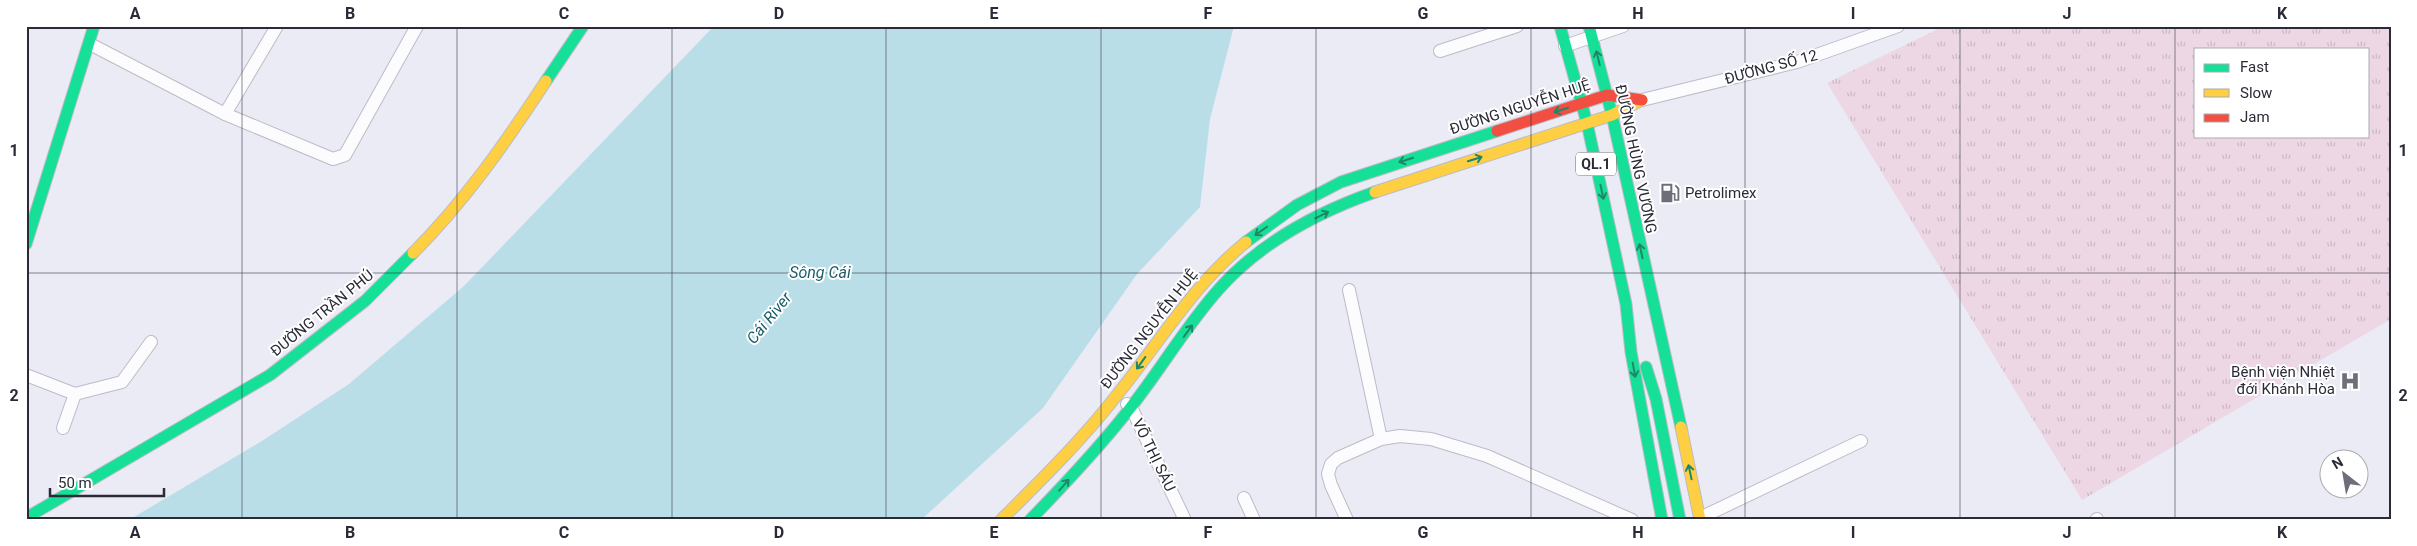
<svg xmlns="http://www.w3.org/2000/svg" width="2417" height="546" font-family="Roboto,sans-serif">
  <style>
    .grass { fill: url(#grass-tufts); fill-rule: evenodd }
    .water { fill: #badee8 }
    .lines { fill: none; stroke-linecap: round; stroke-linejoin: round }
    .street-casing { stroke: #bbbcc6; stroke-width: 14 }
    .fast-casing { stroke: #bbbcc6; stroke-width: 13 }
    .slow-casing { stroke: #bbbcc6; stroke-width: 13 }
    .jam-casing { stroke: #bbbcc6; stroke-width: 13 }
    .street { stroke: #fcfcfe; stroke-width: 12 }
    .fast { stroke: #16e098; stroke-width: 11 }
    .slow { stroke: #ffcf43; stroke-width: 11 }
    .jam { stroke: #f24e42; stroke-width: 11 }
    .oneway { stroke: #208668 }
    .grid { fill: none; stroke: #2a2b37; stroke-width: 1; stroke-opacity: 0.55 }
    .labels { text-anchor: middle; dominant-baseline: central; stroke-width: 4; stroke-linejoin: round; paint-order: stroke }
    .shield { fill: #fff; stroke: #6a6b73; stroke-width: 1 }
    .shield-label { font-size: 14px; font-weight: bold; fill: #2a2b37 }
    .street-label { font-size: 15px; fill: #2a2b37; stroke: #fff }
    .poi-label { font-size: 15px; fill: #2a2b37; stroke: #fff; text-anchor: start }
    .water-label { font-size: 16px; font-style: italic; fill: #1a5e6a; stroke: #fff }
    .neatline { fill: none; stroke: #2a2b37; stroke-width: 2 }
    .grid-label { font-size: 16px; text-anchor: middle; font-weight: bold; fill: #2a2b37 }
  </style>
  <defs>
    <pattern id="grass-tufts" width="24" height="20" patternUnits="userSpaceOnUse" patternTransform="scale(1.25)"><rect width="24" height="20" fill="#eed7e5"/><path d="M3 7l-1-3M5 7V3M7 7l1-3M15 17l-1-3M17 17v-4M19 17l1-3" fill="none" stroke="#ccb9c5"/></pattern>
  </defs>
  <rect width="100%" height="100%" fill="#eaebf5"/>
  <!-- grass -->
  <path class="grass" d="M1944 26H2391V319L2082 500 1827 83ZM2196 49H2368V136H2196Z"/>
  <!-- water -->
  <polygon class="water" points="714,26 1234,26 1210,119 1200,207 1137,274 1043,408 921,520 129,520 262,441 349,384 464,286"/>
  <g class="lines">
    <defs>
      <g id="street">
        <polyline points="90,44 225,114 277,26"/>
        <polyline points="1565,46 1623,26"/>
        <polyline points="1440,51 1517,26"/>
        <polyline points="1642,100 1797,62 1898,26"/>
        <polyline points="225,114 333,159 345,155 417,26"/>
        <polyline points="1349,290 1381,439"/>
        <polyline points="26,375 75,394 122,382 151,342"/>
        <polyline points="1127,404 1131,407 1185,520"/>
        <polyline points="63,428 75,394"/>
        <polyline points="1244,498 1254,520"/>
        <polyline points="1700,518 1861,441"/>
        <polyline points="1347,520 1331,485 1328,474 1331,464 1338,458 1381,439 1400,436 1431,439 1487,456 1632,520"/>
        <polyline points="2096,520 2097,519"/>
      </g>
      <g id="fast">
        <polyline points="1560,26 1587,123 1626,304 1631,352 1662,520"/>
        <polyline points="1589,26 1612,115 1681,427"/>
        <polyline points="546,81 583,26"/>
        <polyline points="1246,242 1297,205 1341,182 1497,131"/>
        <polyline points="26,244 94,26"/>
        <polyline points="1646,367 1656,399 1680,520"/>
        <polyline points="26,518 270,375 365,301 413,253"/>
        <path d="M1030 520C1065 484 1100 447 1131 407 1161 369 1186 326 1219 289 1260 243 1318 212 1375 192"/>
      </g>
      <g id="slow">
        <polyline points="1375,192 1612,115 1642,100"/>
        <path d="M413 253C465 201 506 142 546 81"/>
        <polyline points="1681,427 1700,520"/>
        <path d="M1001 520C1041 480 1082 440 1117 395 1160 342 1192 286 1246 242"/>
      </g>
      <polyline id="jam" points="1497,131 1607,95 1642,100"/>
    </defs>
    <!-- street casing -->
    <use href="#street" class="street-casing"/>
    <!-- fast casing -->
    <use href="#fast" class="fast-casing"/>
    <!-- slow casing -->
    <use href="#slow" class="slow-casing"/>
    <!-- jam casing -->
    <use href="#jam" class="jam-casing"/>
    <!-- street -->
    <use href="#street" class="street"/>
    <!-- fast -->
    <use href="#fast" class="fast"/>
    <!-- slow -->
    <use href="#slow" class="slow"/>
    <!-- jam -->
    <use href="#jam" class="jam"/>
  </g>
  <!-- one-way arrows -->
  <defs><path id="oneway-shaft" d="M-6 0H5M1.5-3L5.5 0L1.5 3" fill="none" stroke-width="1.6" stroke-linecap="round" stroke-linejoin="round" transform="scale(1.25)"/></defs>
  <g class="oneway">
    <use href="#oneway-shaft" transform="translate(1598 58) rotate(-104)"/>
    <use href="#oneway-shaft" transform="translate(1561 110) rotate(162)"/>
    <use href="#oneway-shaft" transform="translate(1475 159) rotate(-17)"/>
    <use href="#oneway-shaft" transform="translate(1406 160) rotate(162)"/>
    <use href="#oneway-shaft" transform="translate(1602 192) rotate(78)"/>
    <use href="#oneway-shaft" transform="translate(1322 215) rotate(-27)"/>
    <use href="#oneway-shaft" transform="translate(1261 231) rotate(145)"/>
    <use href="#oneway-shaft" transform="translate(1641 251) rotate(-102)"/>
    <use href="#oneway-shaft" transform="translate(1188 331) rotate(-54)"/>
    <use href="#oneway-shaft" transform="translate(1141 363) rotate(126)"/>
    <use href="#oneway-shaft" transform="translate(1634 370) rotate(80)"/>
    <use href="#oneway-shaft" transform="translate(1690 472) rotate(-102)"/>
    <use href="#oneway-shaft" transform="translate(1064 485) rotate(-49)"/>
  </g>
  <!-- grid -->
  <path class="grid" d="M242 26V520M457 26V520M672 26V520M886 26V520M1101 26V520M1316 26V520M1531 26V520M1745 26V520M1960 26V520M2175 26V520M26 273H2391"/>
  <!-- icons -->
  <defs>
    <symbol id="fuel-bare" viewBox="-9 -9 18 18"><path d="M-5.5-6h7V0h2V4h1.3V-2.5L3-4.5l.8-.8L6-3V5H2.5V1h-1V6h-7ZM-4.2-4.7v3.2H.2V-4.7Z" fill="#6d6e7a" stroke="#fff" stroke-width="2.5" paint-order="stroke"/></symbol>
    <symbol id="hospital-bare" viewBox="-9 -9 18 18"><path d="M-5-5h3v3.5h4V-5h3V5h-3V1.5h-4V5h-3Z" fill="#6d6e7a" stroke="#fff" stroke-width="2.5" paint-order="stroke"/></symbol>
  </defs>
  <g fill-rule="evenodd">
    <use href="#fuel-bare" x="1656" y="179" width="28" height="28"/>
    <use href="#hospital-bare" x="2336" y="367" width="28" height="28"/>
  </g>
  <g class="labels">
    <!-- shield labels -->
    <rect class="shield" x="1576" y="152.5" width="40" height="23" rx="4"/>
    <g class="shield-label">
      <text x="1596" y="164">QL.1</text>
    </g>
    <!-- street labels -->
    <g class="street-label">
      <text transform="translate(1771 67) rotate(-15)">ĐƯỜNG SỐ 12</text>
      <text transform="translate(1520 107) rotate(-18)">ĐƯỜNG NGUYỄN HUỆ</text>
      <text transform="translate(1636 159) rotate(78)">ĐƯỜNG HÙNG VƯƠNG</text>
      <text transform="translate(322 313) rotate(-39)">ĐƯỜNG TRẦN PHÚ</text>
      <text transform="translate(1149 329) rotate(-52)">ĐƯỜNG NGUYỄN HUỆ</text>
      <text transform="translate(1154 455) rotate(64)">VÕ THỊ SÁU</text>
    </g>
    <!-- poi labels -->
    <g class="poi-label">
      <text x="1685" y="193">Petrolimex</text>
      <text x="2335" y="372" text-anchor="end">Bệnh viện Nhiệt<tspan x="2335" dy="17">đới Khánh Hòa</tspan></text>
    </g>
    <!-- water labels -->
    <g class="water-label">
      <text x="820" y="272">Sông Cái</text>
      <text transform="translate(769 318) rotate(-51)">Cái River</text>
    </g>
  </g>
  <!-- border -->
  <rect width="2417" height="546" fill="none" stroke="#ffffff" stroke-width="55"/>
  <!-- legend -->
  <rect x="2194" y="48" width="175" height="90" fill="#ffffff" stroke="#aaaaaf"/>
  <rect x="2204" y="64" width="25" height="8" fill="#16e098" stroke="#aaaaaf"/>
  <text x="2240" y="72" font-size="15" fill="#2a2b37">Fast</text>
  <rect x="2204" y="89" width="25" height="8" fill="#ffcf43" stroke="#aaaaaf"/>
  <text x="2240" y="98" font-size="15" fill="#2a2b37">Slow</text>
  <rect x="2204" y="114" width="25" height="8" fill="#f24e42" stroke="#aaaaaf"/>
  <text x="2240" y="122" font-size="15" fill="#2a2b37">Jam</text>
  <!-- north arrow -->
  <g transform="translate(2344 474) rotate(329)"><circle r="24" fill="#ffffff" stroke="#aaaaaf"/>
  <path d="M0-4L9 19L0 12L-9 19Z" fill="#6d6e7a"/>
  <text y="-8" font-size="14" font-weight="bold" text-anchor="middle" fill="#2a2b37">N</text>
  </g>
  <!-- scale -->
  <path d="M50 488v8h114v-8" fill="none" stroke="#2a2b37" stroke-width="2.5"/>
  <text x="58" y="488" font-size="15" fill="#2a2b37" stroke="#ffffff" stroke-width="4" paint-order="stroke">50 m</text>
  <rect x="28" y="28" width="2362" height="490" class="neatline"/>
  <g class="grid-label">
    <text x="135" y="19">A</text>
    <text x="350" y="19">B</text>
    <text x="564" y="19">C</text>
    <text x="779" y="19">D</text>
    <text x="994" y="19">E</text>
    <text x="1208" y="19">F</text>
    <text x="1423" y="19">G</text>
    <text x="1638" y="19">H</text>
    <text x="1853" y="19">I</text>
    <text x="2067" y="19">J</text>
    <text x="2282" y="19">K</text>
    <text x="14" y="156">1</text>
    <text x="2403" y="156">1</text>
    <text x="14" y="401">2</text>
    <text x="2403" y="401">2</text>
    <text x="135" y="538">A</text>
    <text x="350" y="538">B</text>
    <text x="564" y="538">C</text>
    <text x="779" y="538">D</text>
    <text x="994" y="538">E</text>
    <text x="1208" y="538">F</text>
    <text x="1423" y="538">G</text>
    <text x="1638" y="538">H</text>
    <text x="1853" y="538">I</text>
    <text x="2067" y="538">J</text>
    <text x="2282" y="538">K</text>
  </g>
</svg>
